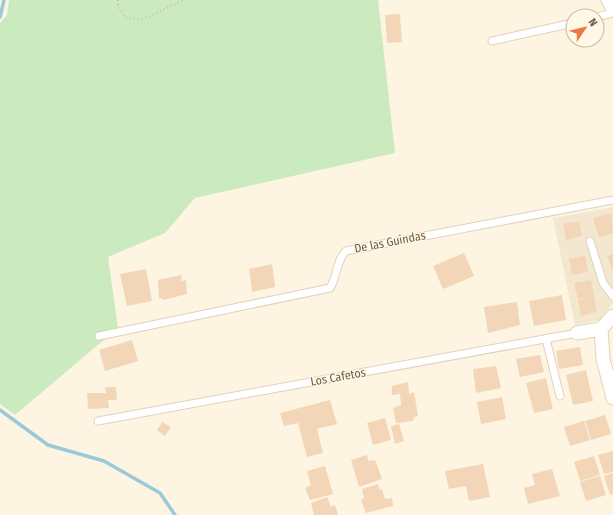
<svg xmlns="http://www.w3.org/2000/svg" width="613" height="515" font-family="'Fira Sans Condensed',sans-serif">
  <style>
    .residential { fill: #f4e7cf }
    .green { fill: #cceabf }
    .lines { fill: none; stroke-linecap: round; stroke-linejoin: round }
    .stream { stroke: #9bc9d8; stroke-width: 3.5 }
    .building { fill: #f3d5b8 }
    .service-casing { stroke: #e1d1bc; stroke-width: 9 }
    .minor-casing { stroke: #e1d1bc; stroke-width: 15 }
    .path { stroke: #d7b99b; stroke-width: 2; stroke-dasharray: 1 3; stroke-linecap: butt }
    .service { stroke: #fff; stroke-width: 7 }
    .minor { stroke: #fff; stroke-width: 13 }
    .labels { text-anchor: middle; dominant-baseline: central; stroke-width: 3; stroke-linejoin: round; paint-order: stroke }
    .street-label { font-size: 12px; fill: #745c47; stroke: #fff8e7 }
  </style>
  <rect width="100%" height="100%" fill="#fdf5e1"/>
  <!-- residential -->
  <polygon class="residential" points="613,207 613,303 601,320 575,325 553,218"/>
  <!-- green -->
  <polygon class="green" points="9,0 378,0 395,153 195,198 165,233 108,257 118,328 15,415 0,404 0,23 7,15"/>
  <g class="lines">
    <!-- stream -->
    <g class="stream">
      <polyline points="0,17 4,0"/>
      <polyline points="0,410 48,445 104,461 160,493 175,515"/>
    </g>
  </g>
  <!-- building -->
  <g class="building">
    <polygon points="400,14 402,42 387,43 385,15"/>
    <polygon points="611,213 613,233 599,237 593,218"/>
    <polygon points="579,221 582,236 566,240 563,224"/>
    <polygon points="464,253 474,276 443,289 433,266"/>
    <polygon points="613,254 613,272 607,256"/>
    <polygon points="585,256 588,272 572,275 569,259"/>
    <polygon points="272,264 275,287 252,292 249,269"/>
    <polygon points="146,269 152,301 127,306 120,274"/>
    <polygon points="182,275 181,281 186,280 187,294 163,300 162,298 159,299 158,280"/>
    <polygon points="591,280 594,296 578,299 574,283"/>
    <polygon points="562,295 566,320 534,326 529,301"/>
    <polygon points="594,296 597,312 581,316 578,300"/>
    <polygon points="517,302 520,325 488,333 484,307"/>
    <polygon points="132,340 138,361 105,371 99,350"/>
    <polygon points="580,347 583,365 559,369 556,351"/>
    <polygon points="540,355 544,372 520,377 516,359"/>
    <polygon points="496,366 501,388 476,393 473,369"/>
    <polygon points="586,370 593,401 573,405 566,375"/>
    <polygon points="546,378 553,409 534,413 526,383"/>
    <polygon points="408,382 409,394 414,392 418,416 414,417 413,421 396,423 393,408 401,405 400,394 392,395 392,386"/>
    <polygon points="105,387 116,387 117,400 108,400 109,408 88,409 87,393 106,393"/>
    <polygon points="502,397 506,419 481,424 477,402"/>
    <polygon points="330,400 337,424 317,429 323,453 307,457 298,423 284,426 280,413"/>
    <polygon points="605,415 611,434 591,440 585,421"/>
    <polygon points="385,418 391,440 373,445 367,423"/>
    <polygon points="584,421 590,440 570,446 564,427"/>
    <polygon points="162,422 171,427 165,436 157,430"/>
    <polygon points="399,424 404,441 395,444 391,426"/>
    <polygon points="613,451 613,472 604,474 598,455"/>
    <polygon points="367,455 368,461 375,460 382,479 359,487 351,460"/>
    <polygon points="594,456 600,475 580,481 574,462"/>
    <polygon points="483,464 490,497 469,501 466,486 449,489 445,471"/>
    <polygon points="325,466 333,494 310,500 305,488 311,485 307,471"/>
    <polygon points="552,469 560,496 528,504 524,488 535,485 532,474"/>
    <polygon points="613,473 613,494 610,495 604,476"/>
    <polygon points="600,476 606,495 586,501 580,482"/>
    <polygon points="378,484 380,490 382,489 385,499 392,498 393,506 366,513 361,500 364,498 362,489"/>
    <polygon points="327,497 331,507 335,505 338,515 314,515 311,503"/>
  </g>
  <g class="lines">
    <defs>
      <g id="service">
        <polyline points="597,17 613,13"/>
        <polyline points="492,41 573,23"/>
        <polyline points="590,241 603,283 613,296"/>
        <path d="M99 336 330 288C338 275 336 261 346 251L613 200"/>
        <polyline points="546,339 560,396"/>
        <polyline points="98,421 577,333"/>
      </g>
      <g id="minor">
        <polyline points="608,0 613,9"/>
        <polyline points="613,316 601,329 603,359 613,398"/>
        <polyline points="577,333 601,329"/>
      </g>
    </defs>
    <!-- service casing -->
    <use href="#service" class="service-casing"/>
    <!-- minor casing -->
    <use href="#minor" class="minor-casing"/>
    <!-- path -->
    <polyline class="path" points="118,0 118,5 125,17 141,20 184,0"/>
    <!-- service -->
    <use href="#service" class="service"/>
    <!-- minor -->
    <use href="#minor" class="minor"/>
  </g>
  <g class="labels">
    <!-- street labels -->
    <g class="street-label">
      <text transform="translate(390 242) rotate(-11)">De las Guindas</text>
      <text transform="translate(338 377) rotate(-10)">Los Cafetos</text>
    </g>
  </g>
  <!-- north arrow -->
  <g transform="translate(585 28) rotate(55)"><circle r="19" fill="#fff8e7" stroke="#c7baa7"/>
  <path d="M0-3L7 15L0 10L-7 15Z" fill="#eb7942"/>
  <text y="-6" font-size="11" font-weight="bold" text-anchor="middle" fill="#745c47">N</text>
  </g>
</svg>
